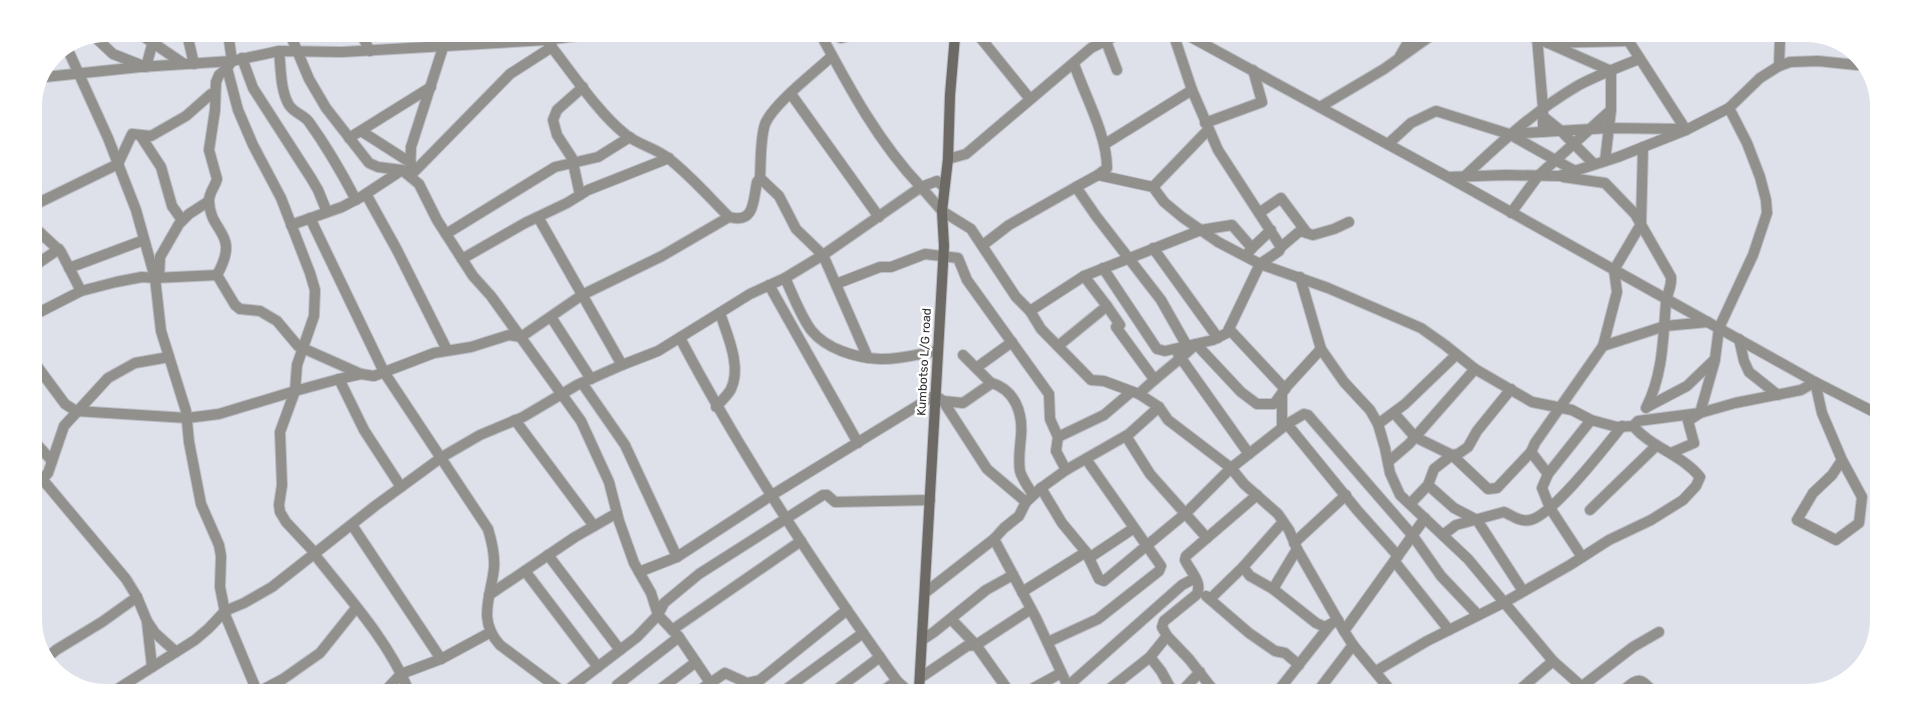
<svg xmlns="http://www.w3.org/2000/svg" width="1912" height="726" font-family="Rubik,sans-serif">
  <style>
    .lines { fill: none; stroke-linecap: round; stroke-linejoin: round }
    .minor-casing { stroke: #bbbec5; stroke-width: 12 }
    .tertiary-casing { stroke: #bbbec5; stroke-width: 12 }
    .secondary-casing { stroke: #bbbec5; stroke-width: 12 }
    .minor { stroke: #92908d; stroke-width: 10 }
    .tertiary { stroke: #92908d; stroke-width: 10 }
    .secondary { stroke: #6d6a65; stroke-width: 10 }
    .labels { text-anchor: middle; dominant-baseline: central; stroke-width: 5; stroke-linejoin: round; paint-order: stroke }
    .street-label { font-size: 12px; fill: #2f3033; stroke: #fff }
  </style>
  <rect width="100%" height="100%" fill="#dee1e9"/>
  <g class="lines">
    <defs>
      <g id="minor">
        <polyline points="140,34 184,64"/>
        <polyline points="187,34 194,64"/>
        <polyline points="230,34 229,40 232,61 227,68 238,110 253,145 281,198 310,273 315,290 314,316 297,365 295,391 280,432 282,485 279,505 280,512 286,522 316,554"/>
        <polyline points="290,34 309,79 326,108 369,163 378,167 402,170 419,184 437,220 473,276 491,296 581,421 609,482 619,521 634,563 651,593 658,615 679,637 715,690"/>
        <polyline points="361,34 370,51"/>
        <path d="M821 35C850 89 879 143 921 187L937 181 944 187"/>
        <polyline points="834,35 841,38 853,35"/>
        <polyline points="979,36 1030,99"/>
        <polyline points="1104,36 1117,70"/>
        <polyline points="1189,36 1448,177 1815,382 1876,413"/>
        <polyline points="1533,37 1548,43 1628,41"/>
        <polyline points="1537,37 1543,108 1543,132"/>
        <polyline points="1626,37 1686,130"/>
        <polyline points="96,38 113,54 146,67 155,34"/>
        <path d="M546 40C569 68 597 112 625 134 638 145 654 147 668 158 690 175 709 197 729 217 755 224 753 201 757 182L760 178C761 161 760 140 765 124 773 104 815 72 832 56"/>
        <polyline points="1548,43 1611,71 1611,110 1605,161"/>
        <path d="M279 51C281 67 280 90 289 105 294 113 304 115 309 122 327 147 342 173 356 200"/>
        <polyline points="1400,56 1411,37"/>
        <polyline points="242,58 253,88 311,178 318,190 327,212"/>
        <path d="M1074 64C1085 96 1107 135 1107 168L1098 175 1076 187 1096 216 1161 300 1187 346"/>
        <polyline points="1779,66 1780,38"/>
        <polyline points="45,77 140,67 232,61 279,51 342,52 546,40 584,35"/>
        <polyline points="791,94 879,217"/>
        <polyline points="1320,107 1384,69 1429,37"/>
        <polyline points="1540,114 1561,131 1594,164"/>
        <polyline points="1205,123 1262,102 1253,70"/>
        <polyline points="361,131 411,163"/>
        <polyline points="140,135 161,167 172,206 182,220"/>
        <polyline points="349,138 431,87"/>
        <polyline points="1105,144 1192,90"/>
        <polyline points="1388,144 1411,123 1436,111 1509,134"/>
        <polyline points="1643,147 1641,224 1614,270 1617,292 1603,346 1665,326 1708,322"/>
        <polyline points="948,159 966,154 1091,48 1115,36"/>
        <polyline points="1575,171 1509,134 1609,128 1680,129"/>
        <polyline points="1098,175 1153,187 1164,202 1182,217 1218,242 1260,264 1328,288 1421,328 1445,345 1475,369 1532,402 1572,410 1591,420 1617,427 1633,426 1638,421 1700,413 1735,403 1801,390 1815,382 1822,413 1842,460 1862,497 1859,523 1836,540 1797,520 1813,493 1832,475 1842,460"/>
        <polyline points="410,176 510,74 552,47"/>
        <polyline points="410,176 411,147 447,35"/>
        <path d="M1465 176C1501 142 1536 110 1579 85 1598 75 1619 67 1639 59"/>
        <polyline points="1449,177 1506,175 1559,176 1618,157 1686,130 1729,108 1760,78 1779,66 1790,62 1818,61 1857,65 1863,63"/>
        <path d="M1563 177 1605 183 1635 214 1671 277C1672 287 1667 293 1666 302 1663 339 1663 375 1646 408"/>
        <polyline points="760,178 779,196 796,229 823,255 868,358"/>
        <polyline points="1153,187 1208,130"/>
        <polyline points="366,194 397,250 447,350"/>
        <polyline points="580,195 572,158 557,135 553,120 557,110 583,87"/>
        <polyline points="34,205 118,164 132,134 151,136 186,116 211,94"/>
        <polyline points="1259,213 1281,198 1307,233"/>
        <polyline points="1511,213 1538,176 1611,110"/>
        <polyline points="538,217 622,365"/>
        <path d="M310 218 384 372 488 529C492 542 495 554 494 568 491 597 477 620 500 645L559 689"/>
        <polyline points="291,225 342,207 361,197 402,170"/>
        <polyline points="34,227 61,252 81,291"/>
        <polyline points="446,234 555,167 598,157 630,137"/>
        <polyline points="983,245 1009,225 1076,187"/>
        <polyline points="1281,247 1300,231 1313,235 1334,229 1349,222"/>
        <polyline points="1153,248 1218,338"/>
        <polyline points="1252,248 1271,230"/>
        <polyline points="462,259 525,223 567,203 588,190 669,158"/>
        <polyline points="34,266 59,249"/>
        <polyline points="69,268 144,240"/>
        <polyline points="1103,268 1157,349 1165,351 1213,340 1227,333 1260,264 1279,251 1281,247 1218,150 1192,90 1174,36"/>
        <path d="M217 275C241 232 210 234 209 201 209 192 215 187 217 179L209 150 215 110 216 82 219 75 227 68"/>
        <polyline points="1300,277 1321,349 1344,382 1370,410 1378,424 1385,448 1390,473 1400,495 1468,559 1553,661 1588,692"/>
        <polyline points="159,278 160,257 179,224 189,214 209,201"/>
        <path d="M785 278C793 295 800 315 811 330 826 349 856 358 880 359 898 360 919 354 937 351"/>
        <polyline points="836,284 880,267 891,267 925,254 958,258 967,280 1049,394 1050,419 1058,437 1056,451 1066,470"/>
        <polyline points="769,285 858,443"/>
        <polyline points="1107,306 1120,325 1116,327 1154,379"/>
        <polyline points="1030,311 1084,276 1201,230 1232,225 1252,248 1246,255"/>
        <polyline points="34,315 81,291 116,282 142,277 155,278 217,275 235,305 240,309 260,311 277,321 298,346 361,374"/>
        <polyline points="551,317 591,379"/>
        <polyline points="1229,329 1285,389"/>
        <path d="M680 338C743 458 818 571 897 681L907 690"/>
        <polyline points="1739,339 1744,361 1749,372 1778,395"/>
        <polyline points="1058,346 1107,306 1084,276"/>
        <polyline points="1178,354 1249,454"/>
        <polyline points="963,355 991,383"/>
        <polyline points="34,362 65,404 76,411 187,418 219,414 295,391 339,379 361,374 374,376 434,353 471,347 509,335 521,337 582,295 662,256 729,217"/>
        <polyline points="976,368 1012,342"/>
        <polyline points="339,379 364,430 401,487"/>
        <polyline points="582,383 625,445 677,557"/>
        <path d="M1139 394C1157 376 1178 362 1196 344L1241 392 1257 404H1274L1288 385 1321 349"/>
        <path d="M943 401 963 403 992 383C1015 390 1023 413 1021 436 1020 448 1018 459 1020 471 1022 479 1029 488 1033 495"/>
        <path d="M716 407C721 401 728 395 731 389 742 366 727 335 720 313"/>
        <polyline points="1647,407 1687,386 1715,359 1719,328 1753,255 1767,213 1766,200 1760,177 1747,143 1729,108"/>
        <polyline points="1394,413 1415,437 1452,455 1488,489 1497,488 1531,452 1548,474 1542,488 1550,508 1582,557"/>
        <polyline points="515,420 594,526"/>
        <polyline points="1287,424 1357,510 1398,556"/>
        <polyline points="1378,424 1405,404 1456,355"/>
        <polyline points="1282,427 1282,393"/>
        <polyline points="1126,436 1150,474 1207,538"/>
        <polyline points="1058,437 1104,415 1131,392"/>
        <polyline points="34,441 52,461"/>
        <polyline points="1531,452 1535,443 1603,346"/>
        <polyline points="1671,453 1694,443 1688,421 1700,413 1715,360"/>
        <polyline points="1388,462 1409,444 1475,369"/>
        <polyline points="1548,474 1591,420"/>
        <polyline points="43,480 126,579 137,597 147,621 155,633 176,652"/>
        <polyline points="1428,485 1454,508 1477,520 1523,591"/>
        <polyline points="34,488 48,473 64,426 108,378 135,363 169,357"/>
        <polyline points="1041,488 1062,523 1086,552 1099,579 1104,581 1186,513 1231,468 1287,424 1304,414 1308,415 1413,536 1441,576 1478,615"/>
        <polyline points="1410,504 1428,485 1434,469 1452,455 1458,454 1468,447 1477,431 1511,389"/>
        <polyline points="1590,510 1656,446"/>
        <polyline points="352,525 441,659"/>
        <path d="M1443 535 1456 525 1504 512C1513 516 1520 522 1530 520 1552 516 1606 446 1622 426"/>
        <polyline points="994,539 1036,618 1070,691"/>
        <polyline points="1294,543 1346,495"/>
        <path d="M315 555C348 597 387 639 408 689"/>
        <polyline points="548,555 620,650"/>
        <polyline points="1089,558 1134,528"/>
        <polyline points="1395,562 1449,630"/>
        <polyline points="1243,567 1283,522"/>
        <polyline points="525,571 598,667"/>
        <polyline points="639,572 677,557 772,495 935,395 943,401 987,469 1026,502"/>
        <polyline points="1273,589 1297,549"/>
        <polyline points="926,592 994,539 1004,528 1019,516 1026,502 1041,488 1066,470 1129,434 1159,407"/>
        <polyline points="1022,592 1086,552"/>
        <polyline points="489,595 575,537 617,513"/>
        <polyline points="1206,596 1249,633 1275,651 1285,653 1299,665"/>
        <polyline points="1210,599 1243,567 1250,576 1273,589 1316,623 1325,627 1338,620"/>
        <polyline points="951,619 976,645 1008,690"/>
        <polyline points="147,622 152,667"/>
        <polyline points="672,630 801,541"/>
        <polyline points="1344,631 1425,518"/>
        <polyline points="922,640 934,632 986,590 1013,575"/>
        <polyline points="1048,642 1098,619 1159,571 1161,566 1086,459"/>
        <polyline points="1150,657 1161,671 1172,691"/>
        <polyline points="47,658 56,650 102,622 137,597"/>
        <path d="M1376 671 1427 641 1505 602 1570 565 1609 540 1651 520 1683 500 1696 486 1700 477C1681 454 1652 448 1633 426"/>
        <polyline points="920,678 967,646 976,645 1031,609"/>
        <polyline points="617,685 679,637"/>
        <polyline points="1068,686 1182,585 1195,578"/>
        <polyline points="1581,687 1633,647 1659,632"/>
        <polyline points="119,688 195,640 209,628 225,611 244,603 272,587 375,506 442,457 480,435 523,417 577,385 622,365 658,351 750,294 785,278 823,255 921,187 942,211 971,229 1016,297 1030,311 1041,329 1091,380 1104,381 1139,394 1159,407 1168,420 1231,468 1244,484 1278,514 1289,530 1297,549 1344,631 1353,645 1391,691"/>
        <polyline points="264,689 283,679 320,653 356,608"/>
        <polyline points="387,689 401,674 441,659 491,632"/>
        <polyline points="569,689 637,637 658,615 664,603 699,574 823,495 827,495 835,502 930,500"/>
        <polyline points="659,690 696,662"/>
        <polyline points="700,690 725,673 747,683 760,680 847,610"/>
        <polyline points="785,690 863,633"/>
        <polyline points="836,690 880,657"/>
        <polyline points="884,690 897,681"/>
        <polyline points="1030,690 1061,673"/>
        <polyline points="1107,691 1150,657 1167,636"/>
        <polyline points="1182,691 1200,672"/>
        <path d="M1214 691 1189 659 1167 636 1162 627 1164 621 1196 595C1204 584 1190 571 1185 560L1186 556 1257 495"/>
        <polyline points="1278,691 1330,625"/>
        <polyline points="1318,691 1353,645"/>
        <polyline points="1517,692 1553,661"/>
        <path d="M1621 692C1637 680 1639 674 1653 692"/>
      </g>
      <polyline id="tertiary" points="68,50 108,138 136,210 155,278 161,331 186,411 189,442 201,504 219,545 221,556 220,587 226,617 256,689"/>
      <polyline id="secondary" points="919,690 944,246 942,211 948,159 950,95 955,36"/>
    </defs>
    <!-- minor casing -->
    <use href="#minor" class="minor-casing"/>
    <!-- tertiary casing -->
    <use href="#tertiary" class="tertiary-casing"/>
    <!-- secondary casing -->
    <use href="#secondary" class="secondary-casing"/>
    <!-- minor -->
    <use href="#minor" class="minor"/>
    <!-- tertiary -->
    <use href="#tertiary" class="tertiary"/>
    <!-- secondary -->
    <use href="#secondary" class="secondary"/>
  </g>
  <g class="labels">
    <!-- street labels -->
    <g class="street-label">
      <text transform="translate(924 362) rotate(-87)">Kumbotso L/G road</text>
    </g>
  </g>
  <!-- crop -->
  <path d="M0 0H1912V726H0ZM106 42H1806A64 64 0 0 1 1870 106V620A64 64 0 0 1 1806 684H106A64 64 0 0 1 42 620V106A64 64 0 0 1 106 42Z" fill="#fff" fill-rule="evenodd"/>
</svg>
